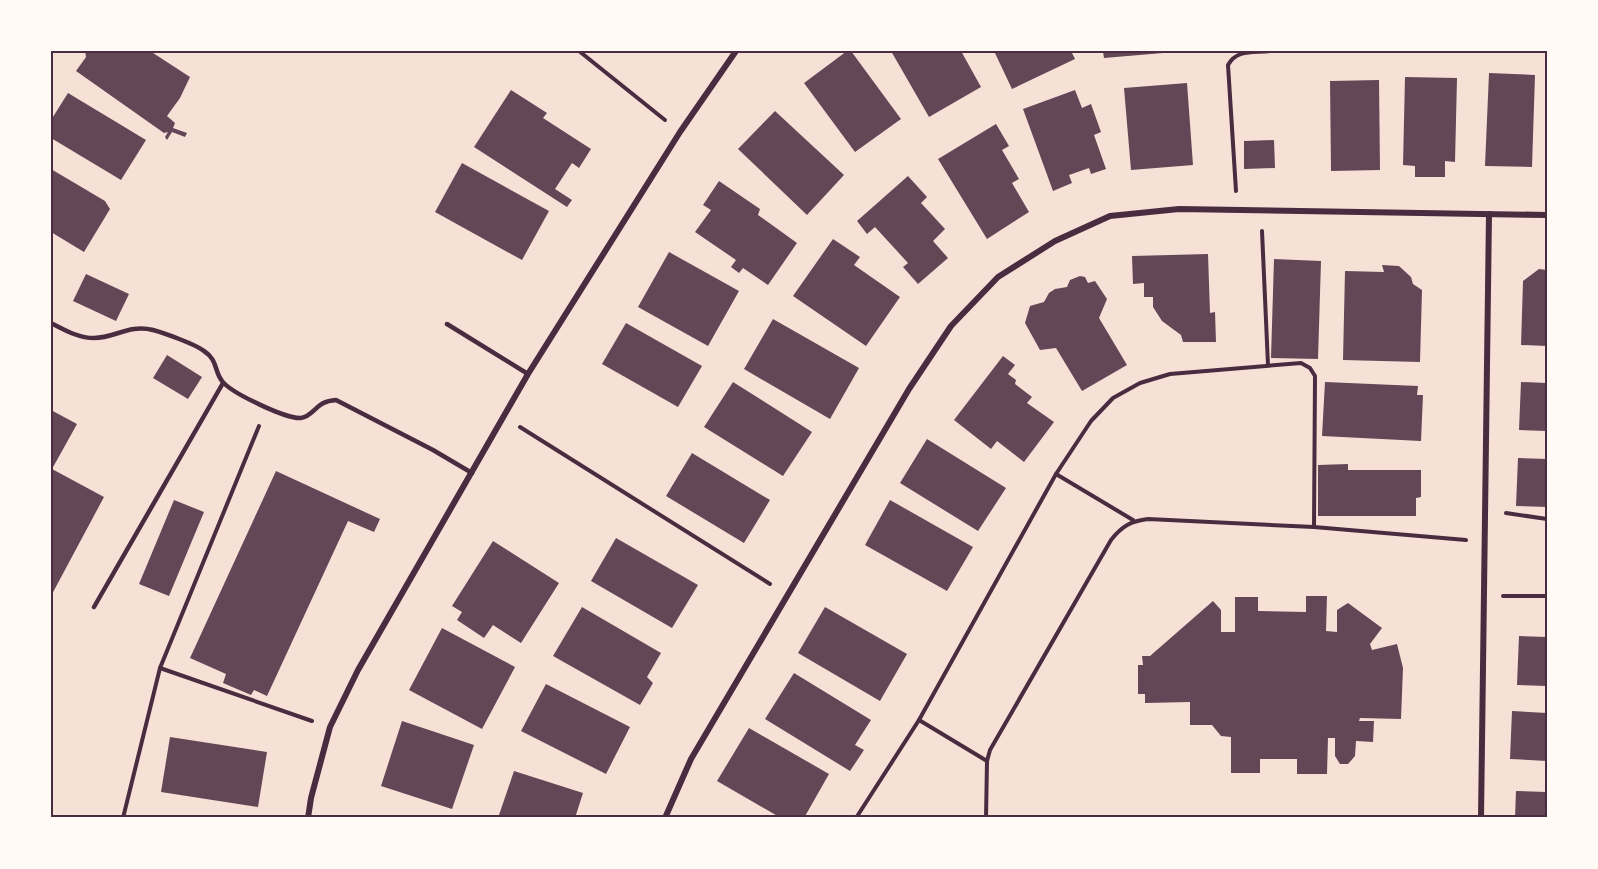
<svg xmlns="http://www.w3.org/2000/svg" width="1598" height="869" font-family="'Archivo Narrow',sans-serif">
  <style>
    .building { fill: #644757 }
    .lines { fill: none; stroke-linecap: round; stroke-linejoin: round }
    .path { stroke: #4a2c40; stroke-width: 4 }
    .service { stroke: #4a2c40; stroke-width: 4.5 }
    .minor { stroke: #4a2c40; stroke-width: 6 }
    .neatline { fill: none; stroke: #4a2c40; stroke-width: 2 }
  </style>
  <rect width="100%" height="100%" fill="#f7e1d7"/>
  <!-- building -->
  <g class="building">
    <polygon points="85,51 150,51 190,77 180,98 167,116 175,123 173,128 187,133 185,137 172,132 167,140 165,137 168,132 164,133 76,71 86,57"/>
    <polygon points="847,51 851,51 901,119 855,152 804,83"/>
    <polygon points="891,51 961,51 981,87 929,117"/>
    <polygon points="994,51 1071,51 1075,59 1012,89"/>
    <polygon points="1103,51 1163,51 1163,53 1104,58"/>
    <polygon points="1489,73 1535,75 1532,167 1485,166"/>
    <polygon points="1405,77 1457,78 1455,162 1445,161 1445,177 1415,177 1415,166 1403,165"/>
    <polygon points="1379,80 1380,170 1331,171 1330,81"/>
    <polygon points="1187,83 1193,165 1131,170 1124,88"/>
    <polygon points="511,90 547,113 543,118 591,149 579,168 572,163 555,189 572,200 567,207 474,147"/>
    <polygon points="1075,90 1082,108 1091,104 1101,132 1094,135 1106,169 1091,174 1089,168 1069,175 1072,183 1053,191 1023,109"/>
    <polygon points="68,93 146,140 121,180 51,138 51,120"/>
    <polygon points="775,111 844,175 807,215 738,149"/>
    <polygon points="996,124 1009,146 1002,150 1019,179 1012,183 1029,212 987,239 938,159"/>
    <polygon points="1274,140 1275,168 1244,169 1244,141"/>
    <polygon points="462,163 549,211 522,260 435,212"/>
    <polygon points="51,169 105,201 110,209 84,252 51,232"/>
    <polygon points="908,176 927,197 921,203 945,229 933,241 948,258 918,284 903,267 908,263 875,227 867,234 857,221"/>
    <polygon points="719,181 760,209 758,215 797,243 768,285 743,268 739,273 731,267 736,260 695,232 711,210 703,205"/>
    <polygon points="833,239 860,257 854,265 900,297 866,346 793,296"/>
    <polygon points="669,252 739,291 708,346 638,307"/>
    <polygon points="1208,254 1210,313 1215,312 1216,342 1183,342 1181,335 1162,321 1153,307 1153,297 1144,297 1144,283 1133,284 1132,256"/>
    <polygon points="1274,259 1321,261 1318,359 1271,358"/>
    <polygon points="1382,265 1399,266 1411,277 1413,284 1422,290 1420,362 1343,360 1345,271 1384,272"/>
    <polygon points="1539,269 1547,270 1547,346 1521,345 1523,281"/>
    <polygon points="86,274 129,294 116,321 73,301"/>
    <polygon points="1080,276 1085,277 1088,283 1095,281 1107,299 1099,318 1127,365 1082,391 1056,348 1040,350 1025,323 1030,306 1044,302 1049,293 1055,289 1067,287 1070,280"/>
    <polygon points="773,319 859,368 830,419 744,369"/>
    <polygon points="626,323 702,366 678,407 602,364"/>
    <polygon points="167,355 202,377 188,399 153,378"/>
    <polygon points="1003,356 1015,365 1008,374 1016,380 1015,384 1032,397 1027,403 1054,422 1024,462 997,441 991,449 954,420"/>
    <polygon points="733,382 812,432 783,476 704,427"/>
    <polygon points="1325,382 1418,386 1417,395 1423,395 1421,441 1322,436"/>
    <polygon points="1521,382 1547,383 1547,431 1519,430"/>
    <polygon points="51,410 77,424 52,469 104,497 51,596"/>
    <polygon points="927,439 1006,488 978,531 900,483"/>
    <polygon points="692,453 770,500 744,543 666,496"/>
    <polygon points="1518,458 1547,459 1547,507 1516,506"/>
    <polygon points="1348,464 1348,470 1421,470 1421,497 1416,498 1416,516 1318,516 1318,465"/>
    <polygon points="276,471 380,519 374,532 348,521 267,696 254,690 251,695 223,683 226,674 190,658"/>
    <polygon points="174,500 204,512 169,596 139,584"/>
    <polygon points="890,500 973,547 947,591 865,545"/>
    <polygon points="616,538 698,585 672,628 591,581"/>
    <polygon points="493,541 559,583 521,643 493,625 484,638 457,620 462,612 452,606"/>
    <polygon points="1306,596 1327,596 1326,631 1337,632 1337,610 1348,603 1382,628 1370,644 1372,650 1397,644 1403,668 1401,719 1360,718 1359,721 1374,721 1373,742 1356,741 1355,756 1348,764 1340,764 1335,756 1335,738 1328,738 1327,774 1297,774 1297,759 1260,759 1260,773 1231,773 1231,737 1221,736 1212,725 1190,725 1190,702 1145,703 1145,694 1138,694 1138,665 1143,665 1142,656 1150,656 1213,601 1221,610 1221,632 1235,632 1235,597 1258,597 1258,611 1306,612"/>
    <polygon points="582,607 661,653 647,677 653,683 640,705 553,656"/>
    <polygon points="825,607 907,654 880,701 798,653"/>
    <polygon points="442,628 515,667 482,729 409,690"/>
    <polygon points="1519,636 1547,637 1547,686 1517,685"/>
    <polygon points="794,673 871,720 855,745 864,750 850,771 765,719"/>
    <polygon points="546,684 630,727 606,774 521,731"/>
    <polygon points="1512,711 1547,713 1547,761 1510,759"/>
    <polygon points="402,721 474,745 452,809 381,786"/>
    <polygon points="749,728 829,774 804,818 781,818 717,781"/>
    <polygon points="170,737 267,752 258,807 161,792"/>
    <polygon points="514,771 583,793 575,818 498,818"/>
    <polygon points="1516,791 1547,792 1547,818 1515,818"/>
  </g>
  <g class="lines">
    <!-- path -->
    <g class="path">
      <polyline points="579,51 665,120"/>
      <path d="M1236 191 1228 65C1237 49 1253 53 1270 51"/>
      <polyline points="1262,231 1268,365"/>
      <polyline points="520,427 770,584"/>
      <polyline points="1056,474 1133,520"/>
      <polyline points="1506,513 1547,519"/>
      <polyline points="1314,527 1466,540"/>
      <polyline points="1503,596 1547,596"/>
      <polyline points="160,668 312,721"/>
      <polyline points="919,720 987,761"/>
      <polyline points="123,818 160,668 259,426"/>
      <path d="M856 818 919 720 1056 474 1091 421 1113 398 1140 383 1170 374 1301 363 1310 368 1315 376 1314 527 1148 519C1131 521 1122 526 1111 540L990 750 987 761 986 818"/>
    </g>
    <!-- service -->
    <g class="service">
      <path d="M51 323C65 330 78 338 94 338 115 338 129 324 153 330 164 333 195 344 204 351 218 360 214 371 222 381 231 393 286 419 301 418 315 416 315 401 336 400L433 450 472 473"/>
      <polyline points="447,324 528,374"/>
      <polyline points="94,607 223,383"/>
    </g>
    <!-- minor -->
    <g class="minor">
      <polyline points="308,818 311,798 330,727 358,670 528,374 680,132 736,51"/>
      <polyline points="665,818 691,759 909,389 951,326 998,277 1055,241 1110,216 1179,209 1547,215"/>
      <polyline points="1481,818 1489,214"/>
    </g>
  </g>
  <!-- border -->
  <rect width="1598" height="869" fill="none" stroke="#fffaf5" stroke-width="105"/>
  <rect x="52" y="52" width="1494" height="764" class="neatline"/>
</svg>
